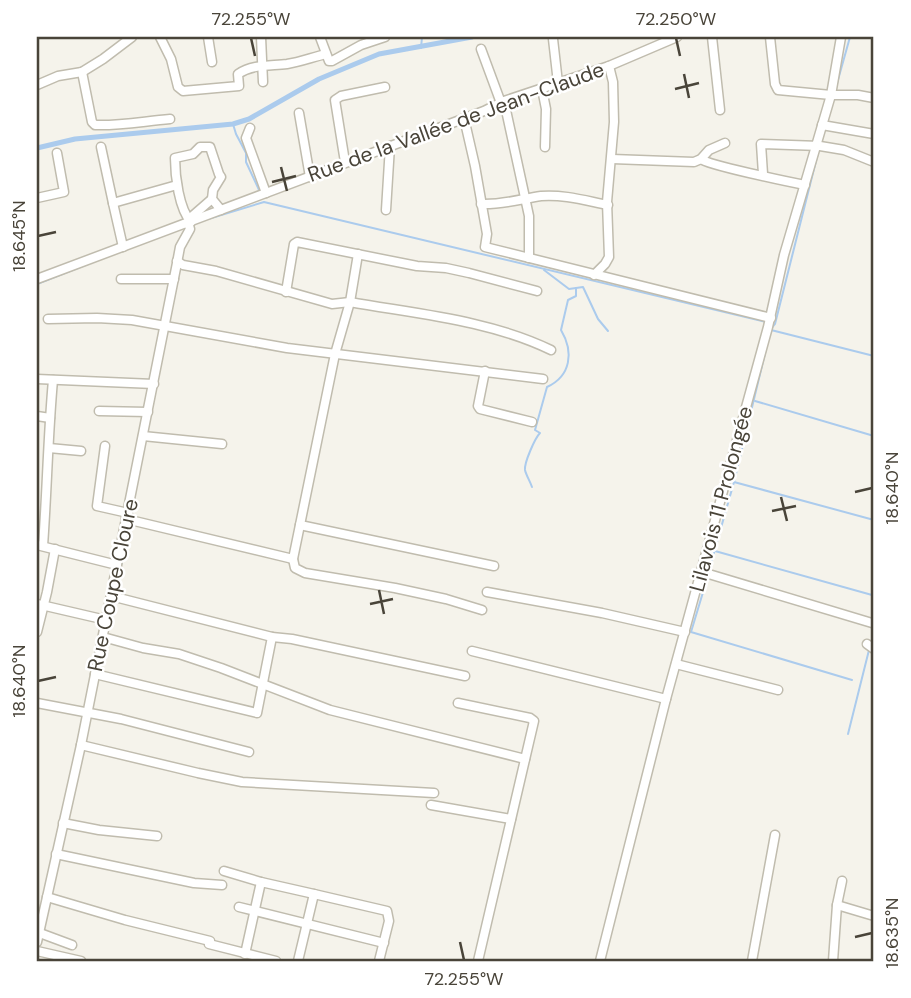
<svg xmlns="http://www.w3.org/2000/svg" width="911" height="998" font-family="'DM Sans',sans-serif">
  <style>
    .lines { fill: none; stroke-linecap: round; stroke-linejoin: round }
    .stream { stroke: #abcbed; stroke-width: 2 }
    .canal { stroke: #abcbed; stroke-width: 5 }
    .minor-casing { stroke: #c0bcae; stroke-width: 11 }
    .minor { stroke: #fff; stroke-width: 8 }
    .ticks { fill: none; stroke: #494439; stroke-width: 2.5 }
    .labels { text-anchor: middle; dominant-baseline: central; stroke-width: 5; stroke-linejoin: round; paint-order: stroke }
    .street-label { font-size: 21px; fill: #494439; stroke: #fff }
    .neatline { fill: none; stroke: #494439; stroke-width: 2.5 }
    .ticks-label { font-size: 18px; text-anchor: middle; fill: #494439 }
  </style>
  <rect width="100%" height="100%" fill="#f5f3eb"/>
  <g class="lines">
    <!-- stream -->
    <g class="stream">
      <polyline points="421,48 422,37"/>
      <polyline points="836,87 850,37"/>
      <polyline points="233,124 236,134 246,153 246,162 260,192"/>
      <polyline points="208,219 264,202 766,322"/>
      <polyline points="544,270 569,289 583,287 598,319 608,331"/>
      <polyline points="37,284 88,264"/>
      <polyline points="771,329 775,324 819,149"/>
      <polyline points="771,330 874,356"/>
      <polyline points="755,401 874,436"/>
      <polyline points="734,482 874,520"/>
      <path d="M532 487C530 481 526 475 525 470 524 463 535 438 540 433L535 430 547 387C571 376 574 352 561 330L568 300 576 296V288"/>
      <polyline points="715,551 872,595"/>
      <polyline points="709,570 734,482 767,345"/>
      <polyline points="707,579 691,632 852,680"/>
      <polyline points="115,593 129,529"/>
      <polyline points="871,644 874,631"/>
      <polyline points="848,734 869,650"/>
    </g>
    <!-- canal -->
    <polyline class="canal" points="37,148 75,139 233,124 249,119 319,79 379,54 472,37"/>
    <defs>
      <g id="minor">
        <path d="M160 37 171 59 178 87 183 91 239 86 238 74C253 64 270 66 287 64 300 62 313 57 326 54"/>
        <polyline points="208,37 212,62"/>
        <polyline points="261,37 263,82"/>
        <polyline points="320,37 329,61 332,61 361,45 385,37"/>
        <polyline points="712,37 720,110"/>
        <polyline points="770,37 775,84 778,90 831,95 858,95 874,98"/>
        <polyline points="553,39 558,83"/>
        <polyline points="481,49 501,103"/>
        <path d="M82 72 92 122 95 125C120 126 145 121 170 119"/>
        <polyline points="37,85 58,76 82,72 103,59 132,37"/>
        <polyline points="542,89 546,109 545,147"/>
        <polyline points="504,101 529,216 529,258"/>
        <polyline points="299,113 310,177"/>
        <polyline points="464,118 475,166 487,234 485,247 771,318"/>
        <polyline points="822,125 874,134"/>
        <polyline points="250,128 246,138 266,193"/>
        <polyline points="101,147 113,203"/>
        <polyline points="612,159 694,162 701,159 709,150 725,143"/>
        <path d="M701 159C708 165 789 182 805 185"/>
        <polyline points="345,162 335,100 341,96 385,87"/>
        <polyline points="763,174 761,144 820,146 844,150 874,162"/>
        <polyline points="37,198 64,192 57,153"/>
        <path d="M481 204C502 205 521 199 541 196 563 194 587 201 608 205"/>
        <polyline points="386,210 390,146"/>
        <polyline points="189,219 212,199"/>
        <path d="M191 222C179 209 175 176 175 158L193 154 200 147H210L219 174 221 177 213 190 212 199 221 210"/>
        <polyline points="123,247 113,203 177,185"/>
        <polyline points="358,254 350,302 335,354 293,559 295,568 305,573 395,588 446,599 482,610"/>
        <path d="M177 261 183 265 216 271 332 304 350 302C417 314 489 320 551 350"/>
        <polyline points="594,275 605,264 609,257 607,202 614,122 613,82 609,66"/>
        <polyline points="37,279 484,111 504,101 609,66 677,37"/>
        <polyline points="121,279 174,279"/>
        <polyline points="286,292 294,244 297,242 417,266 446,268 469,273 537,291"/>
        <polyline points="48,319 97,318 132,320 287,348 543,379"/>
        <polyline points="485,371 478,406 480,409 532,422"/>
        <polyline points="37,379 154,384"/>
        <polyline points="99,411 148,412"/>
        <polyline points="37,416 50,418"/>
        <polyline points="143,436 222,444"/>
        <polyline points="105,446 97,506 128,513"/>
        <polyline points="49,448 81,451"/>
        <polyline points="126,519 293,559"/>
        <polyline points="300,525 494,566"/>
        <polyline points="37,545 117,565"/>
        <path d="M43 546C47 491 48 435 53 380"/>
        <polyline points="702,572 872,623"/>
        <polyline points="487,592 602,613 685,632"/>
        <polyline points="111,596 272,637 292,639 465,676"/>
        <polyline points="37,604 106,620"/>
        <polyline points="37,632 47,592 55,549"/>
        <polyline points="103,637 143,648 179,654 221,668 330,710 525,759"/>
        <polyline points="867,644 874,649"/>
        <polyline points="472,651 666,699"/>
        <polyline points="676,664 778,690"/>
        <polyline points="95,674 257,713 272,637"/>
        <polyline points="37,703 121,719 249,752"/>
        <polyline points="458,703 530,718 534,721 478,961"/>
        <polyline points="81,745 198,773 242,782 434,793"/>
        <polyline points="431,805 511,819"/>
        <polyline points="63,823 99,830 157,836"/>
        <polyline points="56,854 194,883 222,885"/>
        <polyline points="224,871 261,882"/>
        <polyline points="47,897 125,920 210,941"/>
        <polyline points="837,905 874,916"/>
        <polyline points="239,907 384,943"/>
        <polyline points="37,932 72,945"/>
        <polyline points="37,942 81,745 177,263 180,247 190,229 188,222"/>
        <polyline points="209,944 276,961"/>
        <polyline points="37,951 81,961"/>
        <polyline points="245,954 261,882 314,894"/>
        <polyline points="298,961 314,894 387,911 389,921 379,961"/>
        <polyline points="600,961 666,699 768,327 784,255 831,95 841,37"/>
        <polyline points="752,961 775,835"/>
        <polyline points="833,961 837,905 842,881"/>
      </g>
    </defs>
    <!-- minor casing -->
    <use href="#minor" class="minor-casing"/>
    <!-- minor -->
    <use href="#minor" class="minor"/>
  </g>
  <!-- ticks -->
  <path class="ticks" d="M251 38 255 56M676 38 680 56M684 74 689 98M675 89 699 83M281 167 287 191M272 182 296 176M38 236 56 232M855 492 872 488M781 497 787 521M772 511 796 506M379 590 384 614M370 604 393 599M38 681 56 677M855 937 872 933M460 942 464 960"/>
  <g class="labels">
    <!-- street labels -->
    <g class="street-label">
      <text transform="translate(456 122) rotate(-20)">Rue de la Vallée de Jean-Claude</text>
      <text transform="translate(721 499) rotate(-75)">Lilavois 11 Prolongée</text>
      <text transform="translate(113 585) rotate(-78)">Rue Coupe Cloure</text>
    </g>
  </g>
  <!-- border -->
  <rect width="911" height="998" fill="none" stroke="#ffffff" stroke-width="77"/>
  <rect x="38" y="38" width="834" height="922" class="neatline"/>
  <g class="ticks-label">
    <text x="251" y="25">72.255°W</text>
    <text x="676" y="25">72.250°W</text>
    <text transform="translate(19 236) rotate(-90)" y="6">18.645°N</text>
    <text transform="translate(892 488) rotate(-90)" y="6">18.640°N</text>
    <text transform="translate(19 681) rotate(-90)" y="6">18.640°N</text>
    <text transform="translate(892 933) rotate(-90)" y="6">18.635°N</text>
    <text x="464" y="985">72.255°W</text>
  </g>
</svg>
